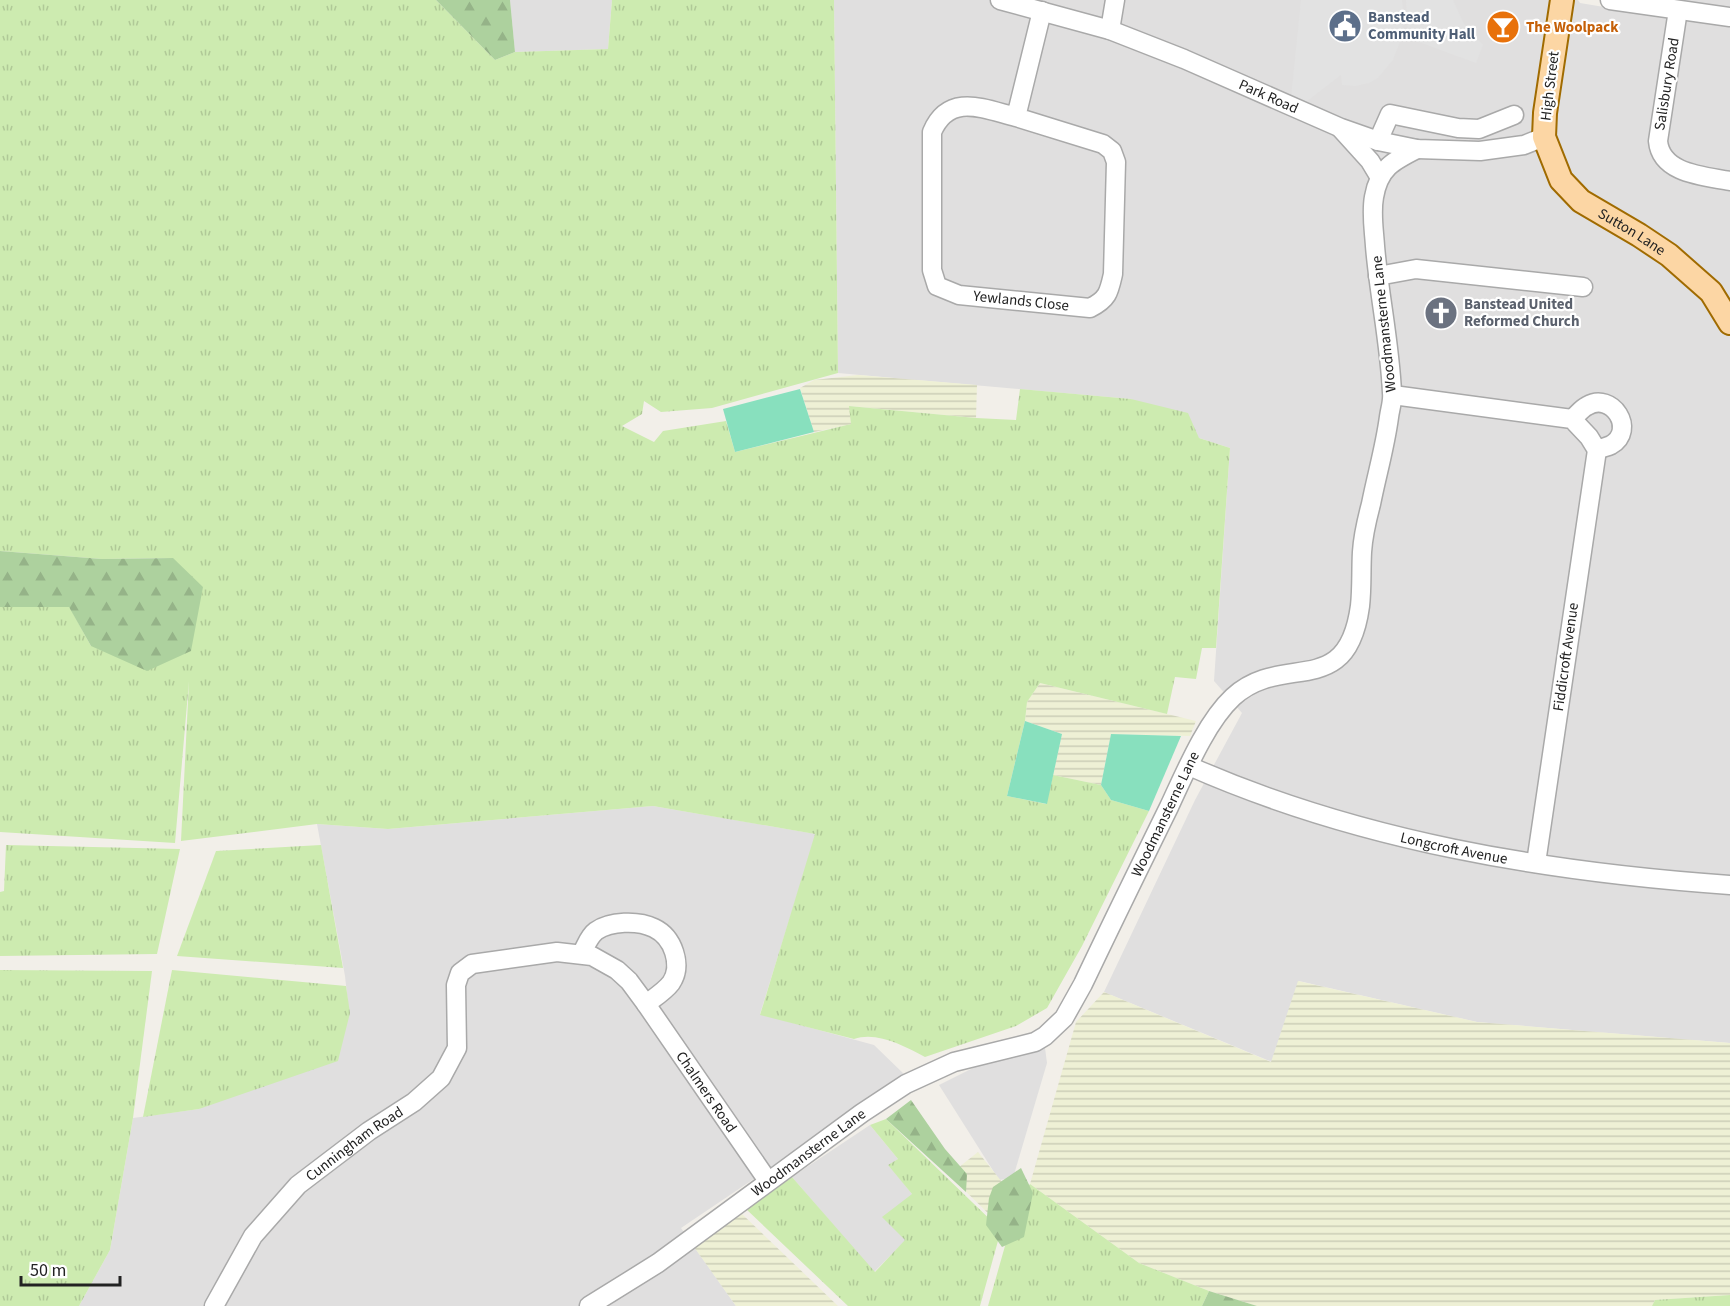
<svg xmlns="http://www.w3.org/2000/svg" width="1730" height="1306" font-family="'Source Sans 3',sans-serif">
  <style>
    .residential { fill: #e0dfdf }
    .farmland { fill: url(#farmland-rules) }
    .grass { fill: url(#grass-tufts) }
    .forest { fill: url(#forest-firs) }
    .pitch { fill: #88e0be }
    .parking { fill: #e2e2e2 }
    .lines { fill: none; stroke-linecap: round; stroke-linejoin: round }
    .minor-casing { stroke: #a9a9a9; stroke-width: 21 }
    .major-casing { stroke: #a06b00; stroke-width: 26 }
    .minor { stroke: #fff; stroke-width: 18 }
    .major { stroke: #fcd6a4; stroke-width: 22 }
    .labels { text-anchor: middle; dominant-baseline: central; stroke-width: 4.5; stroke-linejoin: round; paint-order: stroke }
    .service-label { font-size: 15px; font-weight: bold; fill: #4e5e75; stroke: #fff; text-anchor: start }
    .food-label { font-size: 15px; font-weight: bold; fill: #c56008; stroke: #fff; text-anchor: start }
    .street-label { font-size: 15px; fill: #222; stroke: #fff }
    .worship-label { font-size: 15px; font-weight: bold; fill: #5b616d; stroke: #fff; text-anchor: start }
  </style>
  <defs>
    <pattern id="farmland-rules" width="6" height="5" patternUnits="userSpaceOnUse" patternTransform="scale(1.5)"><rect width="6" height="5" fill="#eef0d5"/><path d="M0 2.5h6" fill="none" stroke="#ccceb7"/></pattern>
    <pattern id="grass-tufts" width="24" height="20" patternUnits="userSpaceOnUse" patternTransform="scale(1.5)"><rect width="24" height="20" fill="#cdebb0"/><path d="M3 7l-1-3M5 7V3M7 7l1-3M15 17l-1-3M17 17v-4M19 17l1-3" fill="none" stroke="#b0c997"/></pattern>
    <pattern id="forest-firs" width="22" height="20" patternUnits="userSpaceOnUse" patternTransform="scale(1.5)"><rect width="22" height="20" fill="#add19e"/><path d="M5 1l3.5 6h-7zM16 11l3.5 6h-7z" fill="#95b388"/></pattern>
  </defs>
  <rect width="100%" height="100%" fill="#f2efe9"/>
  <!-- residential -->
  <g class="residential">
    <polygon points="510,0 612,0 608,49 515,52"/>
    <polygon points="834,0 1578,0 1580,3 1646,14 1648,0 1730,0 1730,1043 1477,1022 1299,981 1272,1062 1104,992 1195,800 1242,713 1214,681 1230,448 1199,438 1131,399 838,373"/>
    <polygon points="653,806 816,834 760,1014 874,1045 906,1076 681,1228 736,1306 79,1306 110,1250 133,1118 199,1109 349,1013 345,976 317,824 388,829"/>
    <polygon points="1045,1048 1047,1063 1013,1178 999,1180 939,1085 979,1065"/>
    <polygon points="870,1125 898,1159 889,1165 912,1194 906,1240 874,1272 792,1177"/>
  </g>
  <!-- farmland -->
  <g class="farmland">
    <polygon points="858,375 977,385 976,418 850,406 852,424 814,432 800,388 814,380"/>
    <polygon points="1040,683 1196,721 1190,736 1111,734 1101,785 1053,775 1062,734 1025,721 1027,702"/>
    <polygon points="1298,981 1477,1022 1730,1043 1730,1295 1655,1300 1652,1306 1257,1306 1209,1291 1139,1263 1030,1184 1076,1022 1104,992 1271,1062"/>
    <polygon points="978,1152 1014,1197 1003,1228 949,1175"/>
    <polygon points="742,1214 838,1306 736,1306 694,1247"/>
  </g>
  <!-- grass -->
  <g class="grass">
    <path d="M0 0H436L495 60 515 52 608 49 612 0H834L838 373 712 408 661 412 644 401 642 414 622 426 654 442 663 431 726 421 735 452 851 424 849 406 976 418 1016 420 1020 389 1131 399 1188 413 1199 438 1230 448 1216 648H1202L1196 679 1175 677 1167 714 1040 683 1027 702 1025 721 1007 796 1046 804 1053 775 1101 785 1111 800 1149 811 1082 946 1047 1008 1016 1026 925 1057C904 1046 877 1031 854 1039L760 1015 815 834 653 806 388 829 317 824 181 841 189 681 175 843 0 832V607L69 606 91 646 173 558 102 559 0 551Z"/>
    <polygon points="6,845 180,849 157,954 0,956 0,892 4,891"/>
    <polygon points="321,845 343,968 177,956 216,851"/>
    <polygon points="0,970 152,971 133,1118 110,1250 79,1306 0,1306"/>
    <polygon points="172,970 346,986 350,1013 338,1061 199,1109 143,1117"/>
    <polygon points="886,1119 1001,1230 980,1306 848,1306 746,1209 792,1177 875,1272 905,1240 882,1217 912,1194 888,1165 898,1159 870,1125"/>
    <polygon points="1030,1184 1139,1263 1209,1291 1202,1306 988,1306 1018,1200"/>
    <polygon points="1730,1295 1730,1306 1652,1306 1655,1300"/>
  </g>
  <!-- forest -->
  <g class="forest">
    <polygon points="436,0 510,0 515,52 495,60"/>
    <polygon points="0,551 102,559 173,558 203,587 191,651 147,671 91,646 69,607 0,607"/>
    <polygon points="911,1100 945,1149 967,1174 966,1192 886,1119"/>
    <polygon points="1021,1168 1033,1193 1024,1237 1002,1247 986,1225 989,1198 993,1187"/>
    <polygon points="1209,1291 1257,1306 1202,1306"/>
  </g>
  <!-- pitch -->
  <g class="pitch">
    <polygon points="800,389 814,432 735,452 723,409"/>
    <polygon points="1025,721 1062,734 1047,804 1007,796"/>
    <polygon points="1111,734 1181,736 1149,811 1111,800 1101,785"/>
  </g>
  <!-- parking -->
  <g class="parking">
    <polygon points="1301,0 1402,0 1404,20 1401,39 1393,60 1378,78 1369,83 1355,86 1342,85 1341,75 1306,102 1291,98"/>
    <polygon points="1406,0 1453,0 1463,22 1483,45 1476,63 1408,38"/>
  </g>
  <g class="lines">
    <defs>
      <g id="minor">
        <path id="s1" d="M1000 0 1110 30 1184 59 1341 128 1378 141 1417 149 1480 151 1524 145 1544 137"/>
        <polyline points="1610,0 1730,17"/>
        <path d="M1678 10 1658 141C1661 174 1704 176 1730 181"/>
        <polyline points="1110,30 1115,0"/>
        <path d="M1016 117 1103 144 1112 151 1116 162 1113 274C1109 292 1108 299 1090 308L959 295 937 286 932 270V132C949 92 984 109 1016 117L1042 11"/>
        <polyline points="1341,129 1370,161 1379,176"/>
        <polyline points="1378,141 1390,114 1458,128 1479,129 1514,115"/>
        <polyline points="1378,276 1416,269 1583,287"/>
        <polyline points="1393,395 1572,419 1589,437 1597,450 1536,863"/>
        <path d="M1572 419C1577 415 1581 409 1587 406 1612 391 1637 430 1611 445 1607 447 1601 448 1597 450"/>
        <path id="s2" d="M1189 766C1359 841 1545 872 1730 885"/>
        <path d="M581 954C586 947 588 937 596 931 610 921 638 920 654 928 673 937 683 965 671 983 665 991 654 998 646 1004"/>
        <path id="s3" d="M214 1306 253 1236 298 1185 369 1131 414 1102 441 1078 457 1048 456 985 460 973 472 964 557 952 592 956 617 970 629 981 646 1004 768 1181"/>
        <path id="s4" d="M589 1306 658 1263 862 1113 906 1084 954 1062 1035 1042 1045 1036 1064 1018 1083 984C1111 925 1140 866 1169 807 1185 773 1206 722 1233 697 1283 651 1347 702 1360 606 1362 588 1361 570 1362 552 1363 536 1367 519 1371 504 1377 474 1385 447 1389 417 1390 409 1393 401 1392 393 1390 344 1379 295 1375 246 1374 230 1371 213 1374 197 1379 168 1393 161 1417 149"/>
      </g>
      <g id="major">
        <path id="s5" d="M1562 0 1545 113 1544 137 1561 180 1581 201 1639 235 1669 255 1711 292 1730 323"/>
      </g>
    </defs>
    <!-- minor casing -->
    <use href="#minor" class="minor-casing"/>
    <!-- major casing -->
    <use href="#major" class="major-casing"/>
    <!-- minor -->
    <use href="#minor" class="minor"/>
    <!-- major -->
    <use href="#major" class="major"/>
  </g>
  <!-- icons -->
  <defs>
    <symbol id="civic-disc" viewBox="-11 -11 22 22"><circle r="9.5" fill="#5c6f8a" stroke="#fff"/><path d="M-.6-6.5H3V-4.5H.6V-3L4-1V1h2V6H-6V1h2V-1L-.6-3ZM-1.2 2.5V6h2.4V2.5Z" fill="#fff"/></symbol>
    <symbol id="bar-disc" viewBox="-11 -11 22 22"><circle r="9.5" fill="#e8710a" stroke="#fff"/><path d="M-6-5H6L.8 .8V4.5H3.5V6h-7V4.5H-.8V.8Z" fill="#fff"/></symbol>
    <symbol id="church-disc" viewBox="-11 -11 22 22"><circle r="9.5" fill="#6b7280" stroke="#fff"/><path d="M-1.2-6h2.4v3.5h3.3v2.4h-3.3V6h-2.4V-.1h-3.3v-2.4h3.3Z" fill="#fff"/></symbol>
  </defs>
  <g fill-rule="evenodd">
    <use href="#civic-disc" x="1326" y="7" width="38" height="38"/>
    <use href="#bar-disc" x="1484" y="8" width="38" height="38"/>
    <use href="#church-disc" x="1422" y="294" width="38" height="38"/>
  </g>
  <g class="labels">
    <!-- service labels -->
    <g class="service-label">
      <text x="1368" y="17">Banstead<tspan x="1368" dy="17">Community Hall</tspan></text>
    </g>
    <!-- food labels -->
    <g class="food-label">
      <text x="1526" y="27">The Woolpack</text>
    </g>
    <!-- street labels -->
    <g class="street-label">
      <text transform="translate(1667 84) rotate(-81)">Salisbury Road</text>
      <text transform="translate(1550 86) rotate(-83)">High Street</text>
      <text stroke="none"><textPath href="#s1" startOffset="286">Park Road</textPath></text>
      <text stroke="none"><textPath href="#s5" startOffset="273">Sutton Lane</textPath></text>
      <text transform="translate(1021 301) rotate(6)">Yewlands Close</text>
      <text transform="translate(1384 324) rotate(-96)">Woodmansterne Lane</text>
      <text transform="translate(1566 657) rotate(-82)">Fiddicroft Avenue</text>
      <text stroke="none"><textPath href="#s4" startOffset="789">Woodmansterne Lane</textPath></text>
      <text stroke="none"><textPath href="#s2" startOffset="278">Longcroft Avenue</textPath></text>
      <text stroke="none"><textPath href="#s3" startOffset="753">Chalmers Road</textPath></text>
      <text stroke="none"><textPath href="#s3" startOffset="218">Cunningham Road</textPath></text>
      <text stroke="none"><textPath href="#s4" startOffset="268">Woodmansterne Lane</textPath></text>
    </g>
    <!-- worship labels -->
    <g class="worship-label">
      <text x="1464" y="304">Banstead United<tspan x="1464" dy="17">Reformed Church</tspan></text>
    </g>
  </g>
  <!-- scale -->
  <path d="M21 1276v9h99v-9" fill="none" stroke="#222222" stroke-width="3"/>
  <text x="30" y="1276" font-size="18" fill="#222222" stroke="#ffffff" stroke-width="4.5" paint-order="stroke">50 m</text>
</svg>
